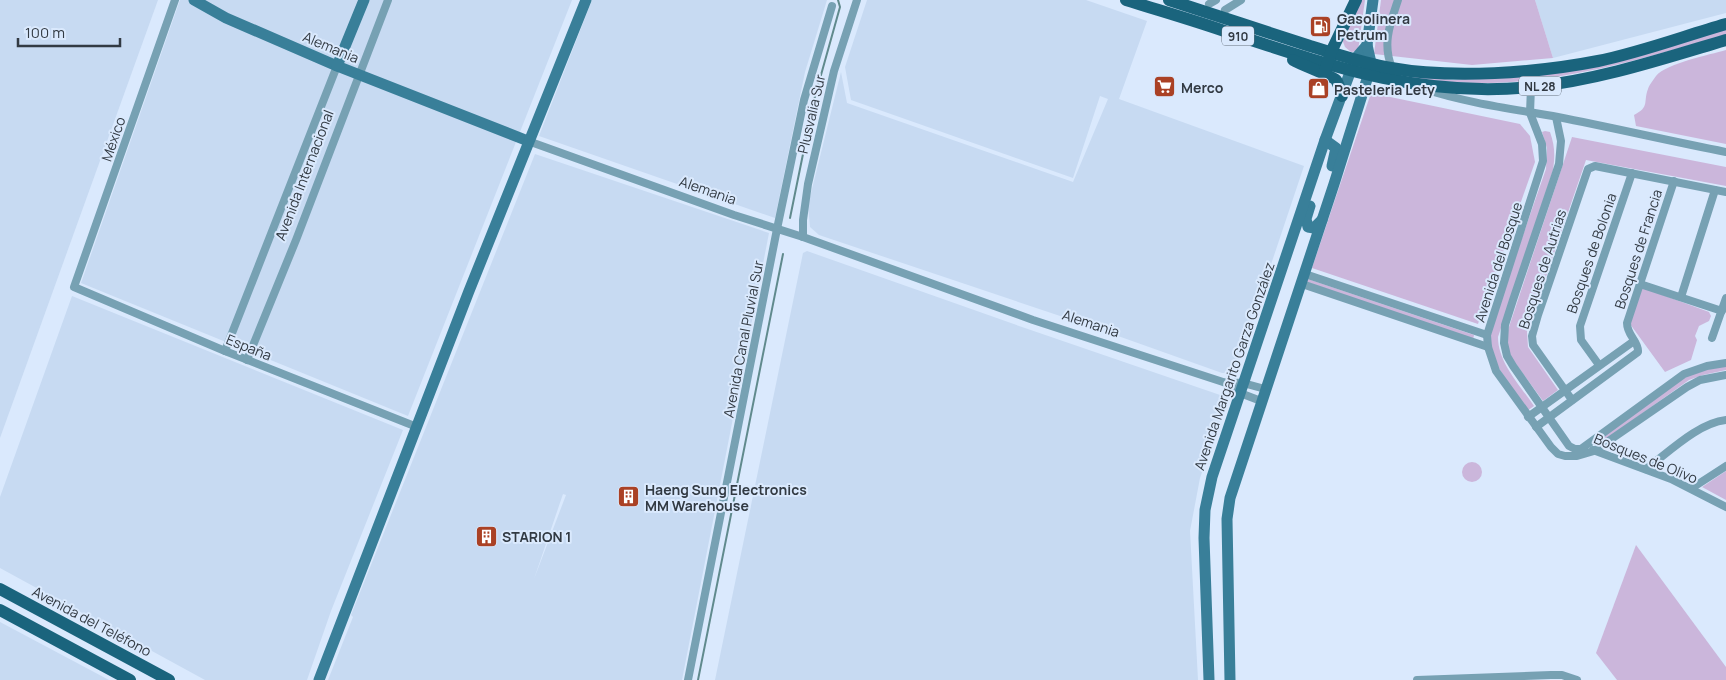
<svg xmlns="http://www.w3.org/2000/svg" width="1726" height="680" font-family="Manrope,sans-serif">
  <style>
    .built { fill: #c7daf2; fill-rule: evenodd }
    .green { fill: #cbb6db }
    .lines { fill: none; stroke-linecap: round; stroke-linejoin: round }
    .stream { stroke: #608a8d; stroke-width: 2 }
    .street { stroke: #77a1b3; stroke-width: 8 }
    .secondary { stroke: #397f99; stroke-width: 11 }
    .primary { stroke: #1a647d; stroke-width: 12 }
    .labels { text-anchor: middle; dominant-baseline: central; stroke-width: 4; stroke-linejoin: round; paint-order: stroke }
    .shield { fill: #dae9fd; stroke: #646e7b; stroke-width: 1 }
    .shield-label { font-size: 12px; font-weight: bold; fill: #323a43 }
    .poi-label { font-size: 14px; font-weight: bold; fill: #323a43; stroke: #dae9fd; text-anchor: start }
    .street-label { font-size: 14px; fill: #323a43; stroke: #dae9fd }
  </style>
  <rect width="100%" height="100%" fill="#dae9fd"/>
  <!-- built -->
  <g class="built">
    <polygon points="0,0 158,0 0,438"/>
    <polygon points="180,0 572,0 408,416 81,283"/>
    <polygon points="592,0 827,0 805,72 775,218 539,136"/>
    <polygon points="867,0 1086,0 1147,21 1119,99 1304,166 1238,363 1232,373 1222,373 1090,326 819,235 810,227 808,205 841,72 847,103 1073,182 1108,99 1100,96 1073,178 851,100 845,67"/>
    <polygon points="1535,0 1726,0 1726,13 1553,58"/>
    <path d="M535 154 769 233 682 680H328L353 617 351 615ZM563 494 566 495 534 579Z"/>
    <polygon points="807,251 1022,327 1223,396 1227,401 1200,478 1190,531 1198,680 715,680 803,253"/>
    <polygon points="72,296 403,430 331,611 307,680 205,680 0,568 0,497"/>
    <polygon points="0,622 109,680 0,680"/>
  </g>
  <!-- green -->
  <g class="green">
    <polygon points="1358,0 1365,0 1358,51 1351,52 1345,47 1342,39"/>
    <polygon points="1381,0 1535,0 1553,58 1472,65 1374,54"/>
    <path d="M1726 29V35C1630 62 1533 93 1431 80 1414 78 1396 74 1379 71L1453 80 1471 78H1501Z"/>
    <path d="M1726 50V144L1636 126 1634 115C1650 107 1643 102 1648 89 1649 85 1654 79 1656 76 1667 63 1709 55 1726 50Z"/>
    <polygon points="1371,93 1520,124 1530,136 1535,162 1478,324 1312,268"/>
    <path d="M1545 131 1550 132C1555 146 1555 156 1553 170L1498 337C1498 363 1520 385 1534 406L1527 411 1496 364 1490 345 1492 324 1546 169 1547 148 1542 132Z"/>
    <polygon points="1572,137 1726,167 1726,186 1586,160 1527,332 1528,347 1558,390 1543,401 1511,357 1507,347 1508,330"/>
    <polygon points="1305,278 1474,335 1473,340 1304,281"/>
    <polygon points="1641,287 1709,312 1711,316 1709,321 1699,326 1695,336 1697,340 1691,360 1665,372 1630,324"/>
    <polygon points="1721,367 1726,367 1726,370 1703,375 1689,380 1598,445 1593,444 1687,376 1700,371"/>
    <circle cx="1472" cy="472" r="10"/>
    <polygon points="1726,471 1726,500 1702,487"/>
    <polygon points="1636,545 1726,667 1726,680 1617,680 1596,653"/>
  </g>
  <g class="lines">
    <!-- stream -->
    <g class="stream">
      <polyline points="790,218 814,100 840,7 838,0"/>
      <polyline points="698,680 783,254"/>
    </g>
    <!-- street -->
    <g class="street">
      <polyline points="175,0 74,287 225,351 417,427"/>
      <polyline points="1209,4 1216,0"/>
      <polyline points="1225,10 1241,0"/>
      <path d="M1392 68C1382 44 1390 24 1398 0"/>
      <polyline points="1531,87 1530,113 1542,144 1543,161 1487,335 1488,347 1496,371 1551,447 1558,454 1565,456 1577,456 1594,451 1687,387 1700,380 1726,375"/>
      <path d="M1424 89C1467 103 1513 109 1558 117 1614 128 1670 141 1726 152"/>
      <polyline points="1556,117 1561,141 1559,164 1513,300 1505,325 1504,343 1507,356 1513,366 1569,446 1575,449 1581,449 1684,374 1707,366 1726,363"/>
      <polyline points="528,141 734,215 803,237 1033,320 1223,382 1243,383 1265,389"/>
      <polyline points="803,237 803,220 808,184 823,119 834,71 857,0"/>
      <polyline points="1305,274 1487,335"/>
      <polyline points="1302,284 1488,347"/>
      <polyline points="1640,284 1722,311"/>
      <polyline points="1681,297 1715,190"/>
      <polyline points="1712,338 1726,298"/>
      <polyline points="225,351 337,66"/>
      <polyline points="247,360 296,240 388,0"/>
      <polyline points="1599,365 1581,340 1580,326 1632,173"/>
      <polyline points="1225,383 1240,393 1261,401"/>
      <polyline points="1572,400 1533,345 1532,336 1538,315 1588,169 1595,166 1726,192"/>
      <polyline points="1528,417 1634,341"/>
      <path d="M1536 427 1638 352C1639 341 1627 336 1627 323L1674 181"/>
      <polyline points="1593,450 1671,479 1726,507"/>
      <path d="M1646 469C1669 452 1698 423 1726 420"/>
      <polyline points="1692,488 1726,466"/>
      <polyline points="688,680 777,229 804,100 832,6"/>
      <polyline points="1417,680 1551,675 1562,675 1577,680"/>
    </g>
    <!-- secondary -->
    <g class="secondary">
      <polyline points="194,0 226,18 337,66 528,141"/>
      <polyline points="337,66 364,0"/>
      <polyline points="1325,140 1336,148 1332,166"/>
      <polyline points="1310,206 1306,219 1308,227 1314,228 1322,220"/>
      <polyline points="319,680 469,291 586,0"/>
      <polyline points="1209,680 1204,538 1205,510 1212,477 1325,140 1355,59 1367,45"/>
      <polyline points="1230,680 1227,519 1230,498 1334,184 1368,76 1371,63 1367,45 1373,0"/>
    </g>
    <!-- primary -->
    <g class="primary">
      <path d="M1126 0C1161 11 1196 21 1230 33 1333 67 1422 98 1532 87 1599 80 1662 59 1726 40"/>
      <path d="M1169 0C1216 15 1263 31 1310 46 1337 54 1363 63 1391 68 1452 79 1537 73 1598 61 1642 52 1684 36 1726 24"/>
      <path d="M1293 60C1301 65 1333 76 1336 80 1339 84 1340 91 1342 96"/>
      <polyline points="1324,74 1331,52 1356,0"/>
      <polyline points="0,589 169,680"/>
      <polyline points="0,610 130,680"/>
    </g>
  </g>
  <!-- icons -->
  <defs>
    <symbol id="fuel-square" viewBox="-11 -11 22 22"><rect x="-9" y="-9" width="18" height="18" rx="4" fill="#aa4125" stroke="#dae9fd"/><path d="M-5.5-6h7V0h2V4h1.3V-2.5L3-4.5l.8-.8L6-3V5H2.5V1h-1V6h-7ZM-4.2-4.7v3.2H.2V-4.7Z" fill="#fff"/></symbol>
    <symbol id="supermarket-square" viewBox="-11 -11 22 22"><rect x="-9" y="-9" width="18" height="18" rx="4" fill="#aa4125" stroke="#dae9fd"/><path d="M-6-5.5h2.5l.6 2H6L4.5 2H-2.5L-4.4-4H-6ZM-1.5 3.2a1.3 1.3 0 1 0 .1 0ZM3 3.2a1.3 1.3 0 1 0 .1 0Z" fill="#fff"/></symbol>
    <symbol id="shop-square" viewBox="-11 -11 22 22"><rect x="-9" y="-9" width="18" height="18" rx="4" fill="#aa4125" stroke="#dae9fd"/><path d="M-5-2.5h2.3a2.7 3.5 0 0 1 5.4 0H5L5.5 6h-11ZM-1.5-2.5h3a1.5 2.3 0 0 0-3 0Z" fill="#fff"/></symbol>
    <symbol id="building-square" viewBox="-11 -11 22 22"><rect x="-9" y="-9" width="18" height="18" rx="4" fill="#aa4125" stroke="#dae9fd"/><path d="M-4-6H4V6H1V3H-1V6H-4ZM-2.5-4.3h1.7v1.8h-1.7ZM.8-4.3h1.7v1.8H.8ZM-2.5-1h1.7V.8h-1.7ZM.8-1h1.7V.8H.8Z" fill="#fff"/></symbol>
  </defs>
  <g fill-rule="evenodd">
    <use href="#fuel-square" x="1308" y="14" width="25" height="25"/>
    <use href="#supermarket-square" x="1152" y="74" width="25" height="25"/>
    <use href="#shop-square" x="1306" y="76" width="25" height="25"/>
    <use href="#building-square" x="616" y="484" width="25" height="25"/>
    <use href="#building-square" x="474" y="524" width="25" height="25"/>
  </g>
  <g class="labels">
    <!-- shield labels -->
    <g class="shield">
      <rect x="1222" y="26.5" width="32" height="19" rx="4"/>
      <rect x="1519" y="76.5" width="42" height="19" rx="4"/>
    </g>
    <g class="shield-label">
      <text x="1238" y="36">910</text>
      <text x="1540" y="86">NL 28</text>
    </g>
    <!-- poi labels -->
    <g class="poi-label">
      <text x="1337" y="18">Gasolinera<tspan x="1337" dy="16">Petrum</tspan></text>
      <text x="1181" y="87">Merco</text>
      <text x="1334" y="89">Pasteleria Lety</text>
      <text x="645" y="489">Haeng Sung Electronics<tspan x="645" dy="16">MM Warehouse</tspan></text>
      <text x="502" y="536">STARION 1</text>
    </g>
    <!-- street labels -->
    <g class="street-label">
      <text transform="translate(331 47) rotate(23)">Alemania</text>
      <text transform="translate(811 114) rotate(-77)">Plusvalia Sur</text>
      <text transform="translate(113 139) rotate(-71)">México</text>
      <text transform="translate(304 175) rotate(-69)">Avenida Internacional</text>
      <text transform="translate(708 190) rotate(19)">Alemania</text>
      <text transform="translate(1638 249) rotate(-72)">Bosques de Francia</text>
      <text transform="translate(1591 253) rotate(-71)">Bosques de Bolonia</text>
      <text transform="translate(1498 262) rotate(-72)">Avenida del Bosque</text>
      <text transform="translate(1542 269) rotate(-72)">Bosques de Autrias</text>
      <text transform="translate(1091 323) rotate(18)">Alemania</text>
      <text transform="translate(743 339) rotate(-79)">Avenida Canal Pluvial Sur</text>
      <text transform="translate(249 347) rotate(22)">España</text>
      <text transform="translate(1234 366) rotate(-71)">Avenida Margarito Garza González</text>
      <text transform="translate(1646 458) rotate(22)">Bosques de Olivo</text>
      <text transform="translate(92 621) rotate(28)">Avenida del Teléfono</text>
    </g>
  </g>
  <!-- scale -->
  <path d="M18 38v8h102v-8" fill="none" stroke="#323a43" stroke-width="2.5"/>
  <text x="25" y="38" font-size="15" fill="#323a43" stroke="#dae9fd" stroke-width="4" paint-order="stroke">100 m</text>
</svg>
